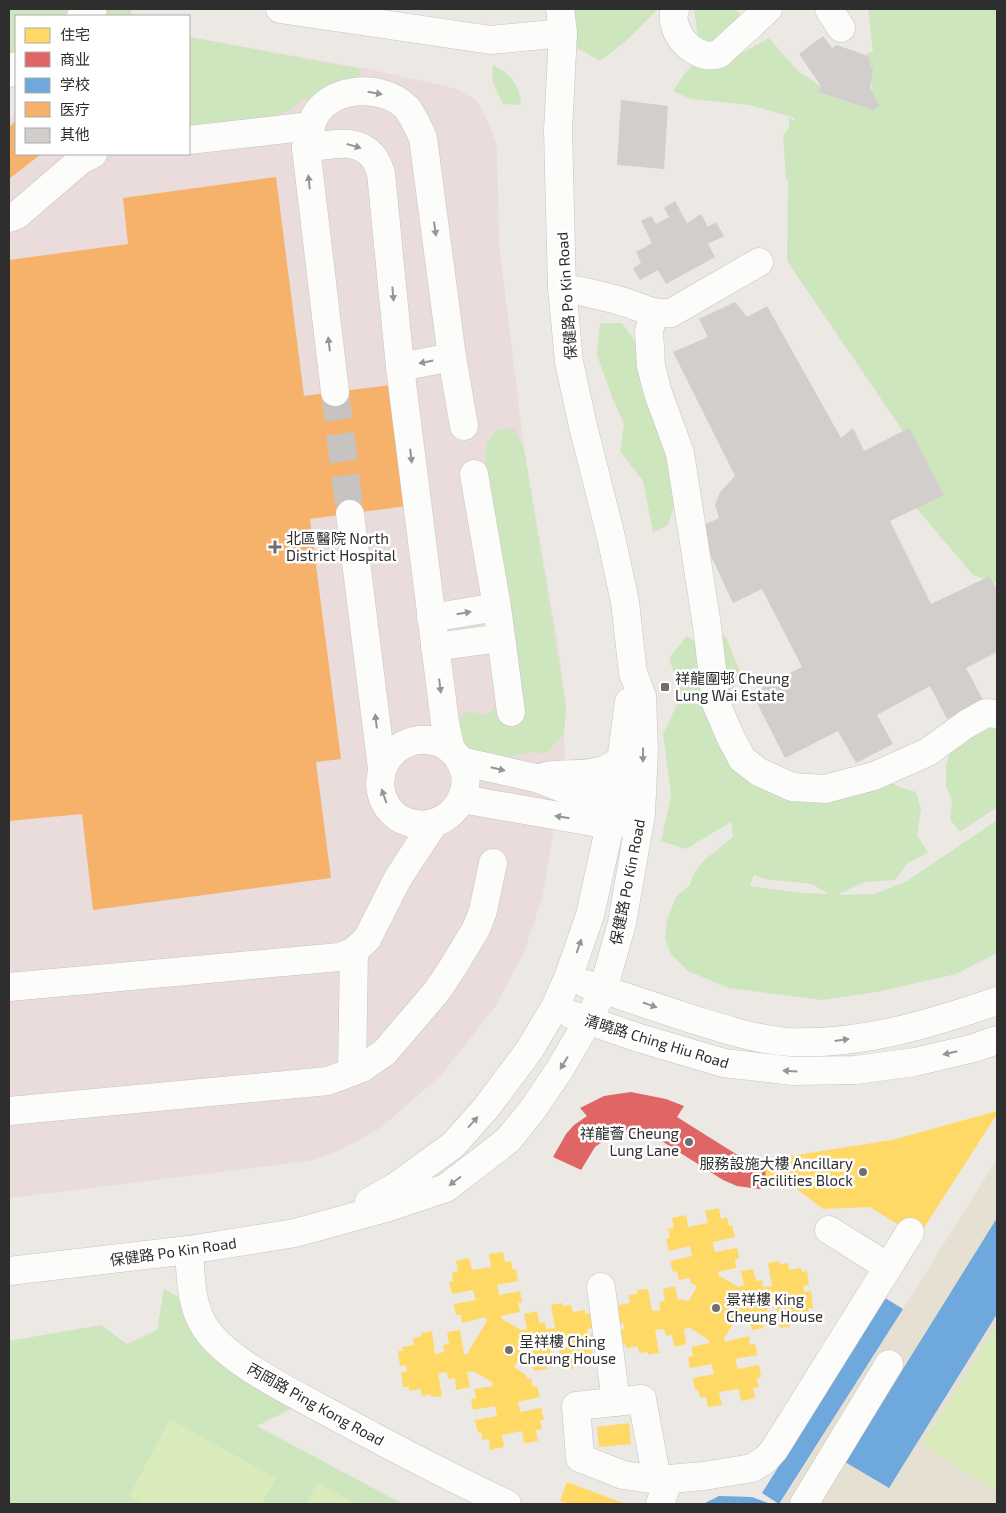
<svg xmlns="http://www.w3.org/2000/svg" width="1006" height="1513" font-family="'Exo 2','Noto Sans SC',sans-serif">
  <style>
    .education { fill: #e6e0d3 }
    .medical { fill: #e9dcdb }
    .green { fill: #cee6be; fill-rule: evenodd }
    .pitch { fill: #d9eabb }
    .homes { fill: #ffd966 }
    .shops { fill: #e06666 }
    .schools { fill: #6fa8dc }
    .health { fill: #f6b26b }
    .building { fill: #d1cecb }
    .lines { fill: none; stroke-linecap: round; stroke-linejoin: round }
    .minor-tunnel { stroke: #c6c3c0; stroke-width: 28; stroke-dasharray: 28 14; stroke-linecap: butt }
    .minor-casing { stroke: #c5c4c5; stroke-width: 29 }
    .minor { stroke: #fcfcfb; stroke-width: 28 }
    .oneway { fill: #959594 }
    .poi-dot { fill: #706f6e; stroke: #fff; stroke-width: 2 }
    .labels { text-anchor: middle; dominant-baseline: central; stroke-width: 5; stroke-linejoin: round; paint-order: stroke }
    .street-label { font-size: 15px; fill: #2e2e2e; stroke: #fff }
    .poi-label { font-size: 15px; fill: #2e2e2e; stroke: #fff; text-anchor: start }
  </style>
  <rect width="100%" height="100%" fill="#ece8e4"/>
  <!-- education -->
  <polygon class="education" points="997,1159 997,1504 780,1504 903,1309"/>
  <!-- medical -->
  <polygon class="medical" points="189,37 378,71 457,89 477,101 491,128 497,148 499,245 524,449 558,645 566,706 564,734 565,764 542,898 524,952 495,1007 441,1075 379,1129 334,1153 308,1161 9,1198 9,121 16,115 16,154 189,154"/>
  <!-- green -->
  <g class="green">
    <polygon points="9,9 131,9 131,16 16,16 16,52 9,60"/>
    <polygon points="553,9 658,9 627,40 600,61 577,48 554,20"/>
    <polygon points="694,9 735,9 744,18 704,54 698,37"/>
    <polygon points="868,9 997,9 997,583 973,575 911,502 924,462 787,261 788,180 786,180 783,136 789,127 789,117 794,121 795,118 749,105 691,99 673,91 685,73 700,57 715,55 725,67 735,57 769,38 799,72 821,86 818,92 867,108 880,106 872,90 867,54 873,51"/>
    <polygon points="189,37 360,69 361,75 350,86 322,102 303,99 289,111 271,117 242,125 232,121 218,127 189,129"/>
    <path d="M493 65C511 74 520 85 521 105L503 104 492 80Z"/>
    <polygon points="600,323 622,323 638,345 641,387 661,417 676,500 668,525 653,533 643,481 620,451 624,424 612,397 597,355"/>
    <polygon points="514,428 524,449 566,706 564,734 546,754 530,752 508,757 479,758 467,753 458,739 457,722 467,712 489,714 497,705 481,479 485,465 487,444 496,430"/>
    <path d="M707 626 726 637 740 672 719 726 745 777H880L899 787 916 792 921 809 917 835 928 853 908 863 895 880 865 882 837 895 874 894 907 881 997 820V953L956 974 877 992 822 1000 729 988 688 971 671 954 665 939 667 920 676 897 690 885 693 876 702 862 733 837 731 822 686 849 661 841 671 796 663 734 681 696 669 658 687 636 699 644ZM754 875 765 879 812 884 828 894 801 893 750 886Z"/>
    <polygon points="990,725 997,728 997,807 960,832 950,819 952,800 946,786 946,765 955,738"/>
    <polygon points="164,1289 198,1308 224,1343 309,1400 257,1426 403,1504 9,1504 9,1341 101,1325 127,1344 157,1330"/>
  </g>
  <!-- pitch -->
  <g class="pitch">
    <polygon points="997,1325 997,1491 922,1444"/>
    <polygon points="170,1419 276,1478 262,1504 145,1504 129,1496"/>
    <polygon points="317,1483 357,1504 306,1504"/>
  </g>
  <!-- homes -->
  <g class="homes">
    <polygon points="997,1111 997,1114 918,1237 870,1207 823,1209 790,1184 767,1187 764,1160 892,1140"/>
    <polygon points="719,1208 721,1219 727,1217 729,1226 732,1225 735,1237 713,1242 715,1252 737,1248 739,1258 735,1260 736,1268 718,1272 718,1275 738,1287 744,1285 741,1271 753,1269 756,1281 762,1280 763,1287 772,1286 768,1263 779,1261 780,1264 788,1263 789,1270 801,1268 802,1272 807,1271 809,1285 803,1286 804,1292 811,1291 813,1308 808,1308 809,1312 797,1315 798,1322 790,1323 790,1327 780,1328 776,1307 767,1309 768,1316 762,1317 764,1328 752,1330 749,1317 744,1317 739,1315 724,1338 725,1342 749,1336 750,1345 755,1344 757,1355 735,1359 738,1369 759,1365 761,1377 757,1378 759,1387 753,1388 755,1398 741,1401 739,1389 719,1392 722,1405 708,1407 706,1397 700,1398 698,1390 695,1390 693,1378 714,1374 712,1364 690,1368 688,1357 693,1356 691,1347 709,1343 709,1340 690,1328 684,1329 686,1344 674,1347 672,1335 666,1336 664,1329 655,1330 659,1353 648,1355 648,1352 639,1353 638,1346 626,1348 626,1344 621,1346 618,1330 624,1329 623,1323 617,1324 614,1309 619,1308 618,1305 630,1303 629,1295 638,1294 637,1290 648,1289 652,1311 661,1310 659,1302 665,1301 663,1289 675,1286 678,1300 682,1299 688,1302 697,1286 691,1283 690,1278 679,1280 677,1271 673,1272 670,1261 692,1256 690,1246 669,1251 666,1239 670,1238 668,1229 674,1228 672,1218 686,1215 688,1227 708,1223 705,1211"/>
    <polygon points="503,1252 505,1262 511,1261 512,1269 516,1269 518,1281 497,1285 499,1295 520,1291 522,1302 518,1303 520,1312 501,1316 502,1319 521,1330 527,1329 524,1314 537,1311 539,1323 545,1322 546,1329 555,1328 551,1305 562,1303 563,1306 571,1305 573,1312 585,1310 585,1314 590,1313 593,1328 587,1329 588,1335 594,1334 596,1349 591,1350 592,1354 580,1356 581,1363 573,1365 574,1368 563,1370 559,1347 550,1349 551,1356 545,1357 547,1369 534,1371 531,1354 520,1357 514,1367 526,1375 527,1379 531,1378 533,1387 537,1386 540,1397 518,1402 520,1412 541,1408 544,1420 540,1420 542,1429 536,1430 538,1441 524,1443 522,1431 502,1435 504,1447 490,1450 489,1439 482,1440 481,1432 478,1433 475,1420 497,1416 495,1406 473,1410 471,1399 476,1398 474,1389 493,1386 492,1382 473,1371 467,1372 470,1387 456,1390 455,1378 448,1379 447,1372 438,1373 442,1396 431,1397 431,1394 422,1396 421,1389 409,1391 409,1387 403,1387 401,1372 407,1372 406,1365 400,1366 398,1351 403,1351 402,1347 414,1345 413,1338 422,1336 421,1333 432,1331 435,1354 444,1352 443,1345 449,1344 447,1332 460,1330 464,1354 467,1354 487,1321 486,1317 462,1323 461,1315 456,1315 454,1304 476,1300 473,1290 452,1294 449,1282 453,1281 452,1273 458,1271 456,1261 469,1258 472,1270 491,1267 489,1254"/>
    <polygon points="629,1423 631,1444 599,1447 597,1427"/>
    <polygon points="567,1482 626,1504 570,1504 560,1501"/>
  </g>
  <!-- shops -->
  <polygon class="shops" points="631,1092 666,1099 684,1106 677,1117 736,1154 764,1160 767,1187 759,1189 737,1186 723,1180 660,1140 642,1134 626,1133 606,1139 595,1147 581,1170 553,1157 566,1134 574,1125 587,1116 580,1108 604,1096"/>
  <!-- schools -->
  <g class="schools">
    <polygon points="997,1218 997,1314 889,1488 845,1462"/>
    <polygon points="885,1298 903,1309 779,1504 762,1493"/>
    <polygon points="719,1496 752,1497 771,1504 703,1504"/>
  </g>
  <!-- health -->
  <g class="health">
    <polygon points="16,121 16,154 41,154 9,179 9,127"/>
    <polygon points="276,177 304,396 398,384 414,505 310,519 341,759 316,762 331,878 93,910 82,814 9,821 9,260 128,244 123,198"/>
  </g>
  <!-- building -->
  <g class="building">
    <polygon points="823,36 832,48 837,45 868,56 871,67 873,69 870,87 880,106 873,110 818,92 821,86 799,54"/>
    <polygon points="621,100 668,106 664,169 617,165"/>
    <polygon points="675,201 687,223 701,214 708,227 716,222 724,236 708,244 715,257 666,284 658,270 640,280 633,268 641,263 636,252 652,243 641,221 651,216 656,224 669,217 664,208"/>
    <polygon points="735,302 747,317 767,306 841,438 853,428 864,451 909,428 944,495 890,521 931,604 990,576 997,590 997,652 966,668 983,700 947,719 930,686 877,715 893,744 856,763 838,731 785,758 752,693 802,667 762,589 733,603 698,528 719,518 715,505 720,492 735,476 673,352 708,337 699,319"/>
  </g>
  <g class="lines">
    <!-- minor-tunnel -->
    <polyline class="minor-tunnel" points="335,392 350,514"/>
    <defs>
      <g id="minor">
        <polyline points="280,9 491,40 563,33"/>
        <path d="M675 9C674 12 673 17 674 21 677 41 699 61 719 54L768 9"/>
        <polyline points="829,9 841,28"/>
        <polyline points="81,16 93,9"/>
        <polyline points="9,73 16,66"/>
        <polyline points="189,140 311,126"/>
        <path d="M306 148C329 145 358 136 374 158 377 162 379 168 381 173L400 367 445 723 451 750"/>
        <polyline points="9,218 17,215 81,160 93,154"/>
        <path d="M562 287C583 292 606 296 627 303 642 308 655 315 671 313L759 262"/>
        <polyline points="654,313 649,331 651,366 658,393 680,453 707,626 716,703 730,736 742,759 759,772 792,787 825,789 874,776 928,752 965,725 986,713 997,714"/>
        <polyline points="400,367 452,357"/>
        <path d="M335 392 306 148C309 138 310 123 316 114 335 86 382 84 406 107 413 115 418 128 423 138L452 357 464 426"/>
        <polyline points="474,474 497,607 511,712"/>
        <path d="M350 514 382 769C382 774 380 779 380 784 383 833 450 840 464 791 468 779 464 765 456 755 439 734 407 735 390 756 386 759 385 765 382 769"/>
        <polyline points="431,618 497,607"/>
        <polyline points="435,647 500,638"/>
        <polyline points="460,761 536,778 567,790 616,798 632,807"/>
        <path d="M546 776C565 773 586 776 604 770 610 768 616 763 621 760"/>
        <polyline points="462,799 610,825 629,821"/>
        <path d="M586 984C623 996 660 1009 698 1021 727 1030 759 1040 790 1042 862 1045 930 1024 997 1001"/>
        <polyline points="9,987 340,957 354,951 367,939 398,878 434,823"/>
        <polyline points="572,1015 639,1038 724,1063 793,1071 855,1070 915,1062 974,1048 997,1040"/>
        <polyline points="352,1072 354,951"/>
        <polyline points="9,1111 328,1081 362,1068 385,1052 437,991 453,967 476,929 483,911 493,863"/>
        <polyline points="369,1202 395,1187 453,1145 486,1108 519,1064 530,1049 555,1007 568,978 590,915 616,798 629,702"/>
        <polyline points="829,1230 888,1267"/>
        <path d="M189 1250C191 1276 190 1301 203 1324 222 1360 299 1396 335 1416 392 1447 449 1477 507 1504"/>
        <polyline points="9,1271 189,1250 295,1233 389,1207 446,1188 508,1140 533,1109 560,1069 588,1021 603,990 622,923 641,814 644,751 642,696 633,673 625,602 611,537 583,426 569,362 562,287 558,131 563,33 560,9"/>
        <polyline points="601,1287 616,1402"/>
        <polyline points="657,1480 642,1399 576,1406 580,1458 623,1475 657,1480 704,1476 752,1468 765,1460 774,1450 910,1232"/>
        <polyline points="660,1504 669,1479"/>
        <polyline points="804,1504 889,1364"/>
      </g>
    </defs>
    <!-- minor casing -->
    <use href="#minor" class="minor-casing"/>
    <!-- minor -->
    <use href="#minor" class="minor"/>
  </g>
  <!-- one-way arrows -->
  <defs><path id="oneway-solid" d="M-6-.8H1V-3.2L6.5 0L1 3.2V.8H-6Z" transform="scale(1.25)"/></defs>
  <g class="oneway">
    <use href="#oneway-solid" transform="translate(375 93) rotate(10)"/>
    <use href="#oneway-solid" transform="translate(354 146) rotate(16)"/>
    <use href="#oneway-solid" transform="translate(309 182) rotate(-96)"/>
    <use href="#oneway-solid" transform="translate(435 229) rotate(82)"/>
    <use href="#oneway-solid" transform="translate(393 294) rotate(85)"/>
    <use href="#oneway-solid" transform="translate(329 344) rotate(-97)"/>
    <use href="#oneway-solid" transform="translate(426 362) rotate(169)"/>
    <use href="#oneway-solid" transform="translate(411 456) rotate(83)"/>
    <use href="#oneway-solid" transform="translate(464 613) rotate(-10)"/>
    <use href="#oneway-solid" transform="translate(440 686) rotate(83)"/>
    <use href="#oneway-solid" transform="translate(376 721) rotate(-97)"/>
    <use href="#oneway-solid" transform="translate(643 755) rotate(91)"/>
    <use href="#oneway-solid" transform="translate(498 769) rotate(13)"/>
    <use href="#oneway-solid" transform="translate(384 796) rotate(-110)"/>
    <use href="#oneway-solid" transform="translate(562 817) rotate(-171)"/>
    <use href="#oneway-solid" transform="translate(579 946) rotate(-71)"/>
    <use href="#oneway-solid" transform="translate(650 1005) rotate(19)"/>
    <use href="#oneway-solid" transform="translate(842 1040) rotate(-8)"/>
    <use href="#oneway-solid" transform="translate(950 1053) rotate(167)"/>
    <use href="#oneway-solid" transform="translate(564 1063) rotate(121)"/>
    <use href="#oneway-solid" transform="translate(790 1071) rotate(-176)"/>
    <use href="#oneway-solid" transform="translate(473 1122) rotate(-48)"/>
    <use href="#oneway-solid" transform="translate(455 1181) rotate(143)"/>
  </g>
  <!-- markers -->
  <g class="poi-dot">
    <path d="M272.5 539.5h5v5h5v5h-5v5h-5v-5h-5v-5h5z"/>
    <rect x="660" y="682" width="10" height="10" rx="2.5"/>
    <circle cx="689" cy="1142" r="5"/>
    <circle cx="863" cy="1172" r="5"/>
    <circle cx="716" cy="1308" r="5"/>
    <circle cx="509" cy="1350" r="5"/>
  </g>
  <g class="labels">
    <!-- street labels -->
    <g class="street-label">
      <text transform="translate(566 296) rotate(-94)">保健路 Po Kin Road</text>
      <text transform="translate(627 882) rotate(-79)">保健路 Po Kin Road</text>
      <text transform="translate(657 1041) rotate(17)">清曉路 Ching Hiu Road</text>
      <text transform="translate(173 1251) rotate(-8)">保健路 Po Kin Road</text>
      <text transform="translate(316 1404) rotate(29)">丙岡路 Ping Kong Road</text>
    </g>
    <!-- poi labels -->
    <g class="poi-label">
      <text x="286" y="538">北區醫院 North<tspan x="286" dy="17">District Hospital</tspan></text>
      <text x="675" y="678">祥龍圍邨 Cheung<tspan x="675" dy="17">Lung Wai Estate</tspan></text>
      <text x="679" y="1133" text-anchor="end">祥龍薈 Cheung<tspan x="679" dy="17">Lung Lane</tspan></text>
      <text x="853" y="1163" text-anchor="end">服務設施大樓 Ancillary<tspan x="853" dy="17">Facilities Block</tspan></text>
      <text x="726" y="1299">景祥樓 King<tspan x="726" dy="17">Cheung House</tspan></text>
      <text x="519" y="1341">呈祥樓 Ching<tspan x="519" dy="17">Cheung House</tspan></text>
    </g>
  </g>
  <!-- border -->
  <rect width="1006" height="1513" fill="none" stroke="#2e2e2e" stroke-width="20"/>
  <!-- legend -->
  <rect x="15" y="15" width="175" height="140" fill="#ffffff" stroke="#ababab"/>
  <rect x="25" y="28" width="25" height="15" fill="#ffd966" stroke="#ababab"/>
  <text x="60" y="40" font-size="15" fill="#2e2e2e">住宅</text>
  <rect x="25" y="52" width="25" height="15" fill="#e06666" stroke="#ababab"/>
  <text x="60" y="65" font-size="15" fill="#2e2e2e">商业</text>
  <rect x="25" y="78" width="25" height="15" fill="#6fa8dc" stroke="#ababab"/>
  <text x="60" y="90" font-size="15" fill="#2e2e2e">学校</text>
  <rect x="25" y="102" width="25" height="15" fill="#f6b26b" stroke="#ababab"/>
  <text x="60" y="115" font-size="15" fill="#2e2e2e">医疗</text>
  <rect x="25" y="128" width="25" height="15" fill="#d1cecb" stroke="#ababab"/>
  <text x="60" y="140" font-size="15" fill="#2e2e2e">其他</text>
</svg>
